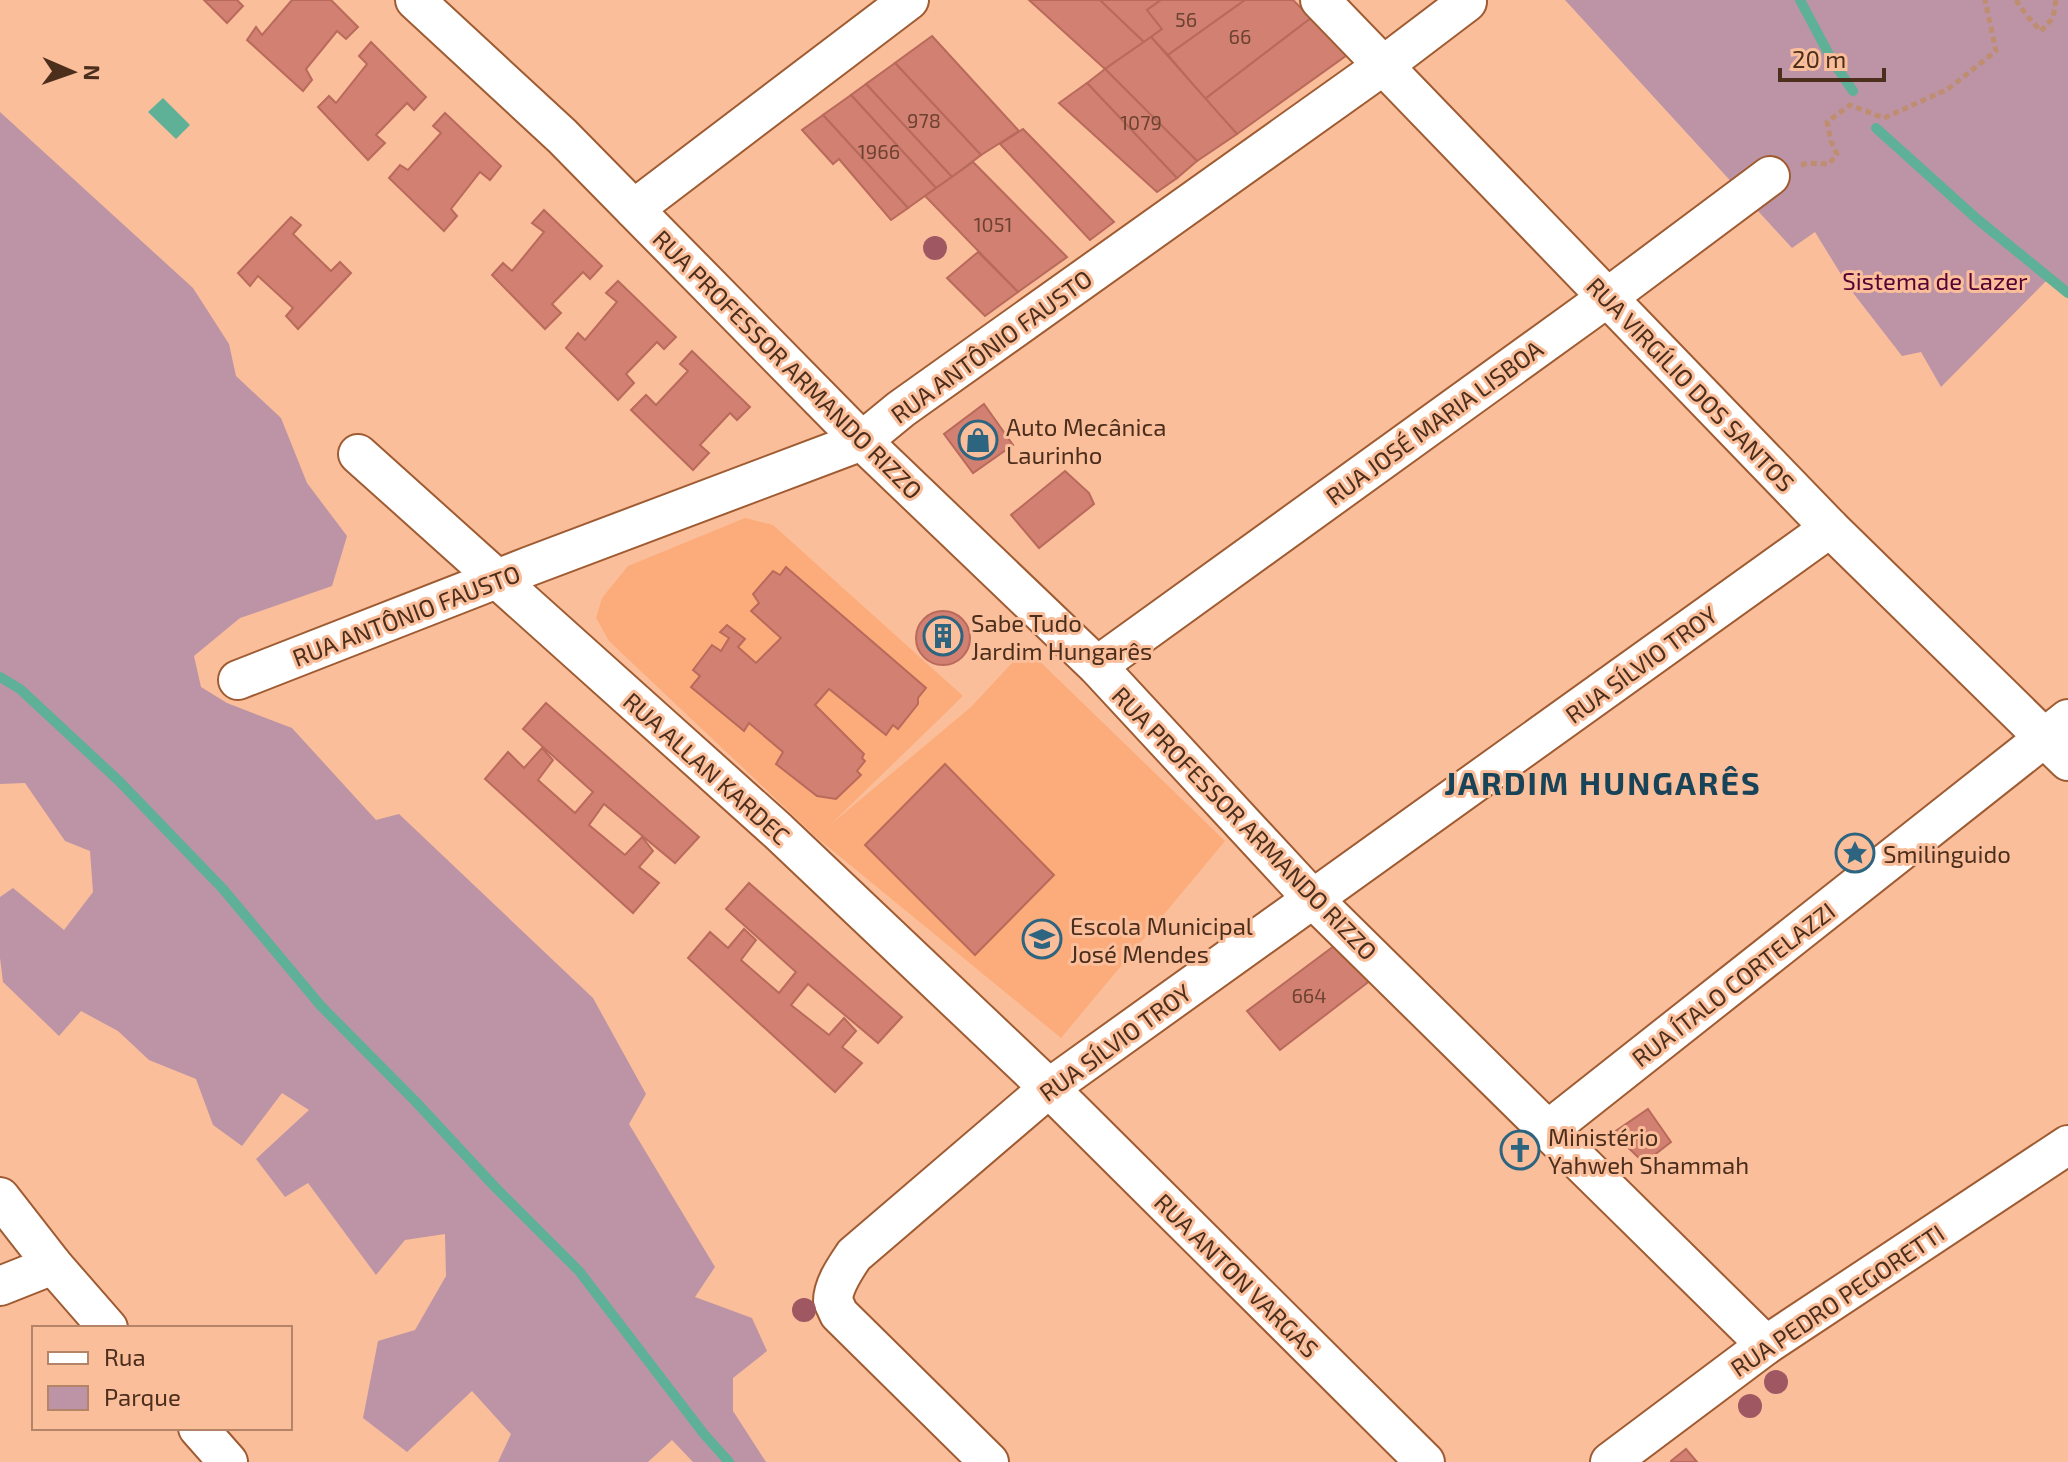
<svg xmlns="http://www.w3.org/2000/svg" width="2068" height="1462" font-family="'Exo 2',sans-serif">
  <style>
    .built { fill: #fcac7b }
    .green { fill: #bd94a5 }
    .water { fill: #5eb097 }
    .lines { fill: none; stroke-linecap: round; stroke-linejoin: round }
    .stream { stroke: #5eb097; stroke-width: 10 }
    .building { fill: #d18071; stroke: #b96a5b; stroke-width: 2 }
    .minor-casing { stroke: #9f5c32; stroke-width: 42 }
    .path { stroke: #bf8d70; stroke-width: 5; stroke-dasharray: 6 4; stroke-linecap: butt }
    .minor { stroke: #fff; stroke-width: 38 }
    .tree { fill: #9f5762 }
    .labels { text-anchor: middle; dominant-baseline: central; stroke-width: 6; stroke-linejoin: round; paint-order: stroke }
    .number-label { font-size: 20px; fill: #6d4231 }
    .park-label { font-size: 24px; fill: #550234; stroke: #fabe9b }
    .street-label { font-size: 24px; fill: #4c2e1c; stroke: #fabe9b }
    .poi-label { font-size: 24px; fill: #4c2e1c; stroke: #fabe9b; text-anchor: start }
    .district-label { font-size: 32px; font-weight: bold; letter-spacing: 2px; fill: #174458; stroke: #fabe9b }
  </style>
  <rect width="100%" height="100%" fill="#fabe9b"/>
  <!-- built -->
  <polygon class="built" points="745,518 773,525 963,696 830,825 971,707 1026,648 1225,841 1061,1038 816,837 609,641 596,618 602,598 628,566"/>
  <!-- green -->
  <g class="green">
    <polygon points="1565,0 2068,0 2068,293 2049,278 1941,387 1921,352 1902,356 1850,289 1815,232 1792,248"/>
    <polygon points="0,112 193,288 229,344 236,376 281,418 307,483 347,536 332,586 240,618 194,656 201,687 227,703 292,728 376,820 399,814 593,998 646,1094 629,1124 715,1267 695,1297 752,1318 767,1351 733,1378 733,1411 766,1462 693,1462 672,1440 648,1462 498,1462 511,1434 472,1391 407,1452 363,1418 378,1341 415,1330 446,1276 445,1234 405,1240 376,1275 308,1183 285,1197 256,1159 309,1110 282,1093 242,1146 213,1125 196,1079 149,1060 118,1031 81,1011 59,1036 3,982 0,958 0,897 13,888 64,930 93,892 90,851 65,841 25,783 0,784"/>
  </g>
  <!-- water -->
  <polygon class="water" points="163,98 190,125 176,139 148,112"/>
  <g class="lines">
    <!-- stream -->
    <g class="stream">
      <polyline points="1800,0 1833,62 1853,91"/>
      <polyline points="1876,128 1977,219 2068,293"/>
      <polyline points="0,677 20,689 119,781 223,889 321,1006 416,1102 495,1187 579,1271 704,1434 729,1462"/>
    </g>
  </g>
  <!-- building -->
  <g class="building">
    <polygon points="204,0 237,0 243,6 227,23"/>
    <polygon points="292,0 331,0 358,27 346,39 337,31 306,69 312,80 303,91 247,40 256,27 262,35"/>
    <polygon points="1029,0 1100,0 1144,42 1105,69"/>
    <polygon points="1100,0 1161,0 1147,10 1162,29 1144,42"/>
    <polygon points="1161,0 1245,0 1168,55 1151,37 1162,29 1147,10"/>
    <polygon points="1245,0 1293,0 1311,18 1205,99 1168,55"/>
    <polygon points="1311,18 1347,55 1237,134 1205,99"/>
    <polygon points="932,36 1019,131 981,155 895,63"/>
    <polygon points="1151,37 1237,134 1197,161 1105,69"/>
    <polygon points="371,42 426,97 414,110 407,103 376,135 385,143 368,160 318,107 329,96 336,103 367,64 359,56"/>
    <polygon points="895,63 981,155 952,177 866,84"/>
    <polygon points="1105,69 1197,161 1177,178 1087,83"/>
    <polygon points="1087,83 1177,178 1157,192 1059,103"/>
    <polygon points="866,84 952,177 936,188 851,95"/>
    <polygon points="851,95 936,188 908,208 823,115"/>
    <polygon points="445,113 501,166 490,180 480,172 451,209 457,216 444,231 389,178 400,165 408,170 441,133 433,126"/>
    <polygon points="823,115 908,208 891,220 839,159 833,164 802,130"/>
    <polygon points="1023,129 1114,222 1090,240 1000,144"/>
    <polygon points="973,162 1067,257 1018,292 925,196"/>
    <polygon points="544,210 602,266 590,279 583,272 552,304 561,313 545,329 492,275 503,263 512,271 544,232 532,223"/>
    <polygon points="291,217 301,225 293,234 331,271 340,262 351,273 298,329 286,316 293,308 258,276 250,286 238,273"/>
    <polygon points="978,252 1018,292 985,316 947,278"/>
    <polygon points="618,281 676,337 664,349 657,342 626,374 634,383 618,400 566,348 578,333 585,340 617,302 606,293"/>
    <polygon points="692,351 750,407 737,420 730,413 700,445 709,453 693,470 631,410 646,395 656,405 688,371 680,364"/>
    <polygon points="984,404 1013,445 973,473 944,434"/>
    <polygon points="1065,471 1089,493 1094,504 1039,548 1011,515"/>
    <polygon points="786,567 926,688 918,698 918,704 898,729 893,725 886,735 829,689 815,705 864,754 862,758 865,761 857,771 861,775 836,799 817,796 776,764 783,752 749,723 744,731 691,687 700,676 693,670 712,645 721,651 729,638 720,632 727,625 745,639 738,647 756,663 781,638 751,611 759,603 753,594 773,571 780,575"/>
    <circle cx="943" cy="638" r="27"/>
    <polygon points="546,703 699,837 675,863 604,804 589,825 625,855 642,837 653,851 639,867 659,883 633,913 485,779 508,752 524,768 542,748 553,760 538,780 575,813 593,792 523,729"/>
    <polygon points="945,764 1054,875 975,955 865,845"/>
    <polygon points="749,883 902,1017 878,1043 808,984 791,1005 829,1035 844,1018 856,1031 842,1047 862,1063 835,1092 688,958 710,932 728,948 744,929 756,940 741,960 779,993 796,972 726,909"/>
    <polygon points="1334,946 1371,980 1280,1050 1247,1011"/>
    <polygon points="1648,1109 1671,1142 1644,1163 1613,1133"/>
    <polygon points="1686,1449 1697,1462 1671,1462 1671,1461"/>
  </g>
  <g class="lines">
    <defs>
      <g id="minor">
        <polyline points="415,0 562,136 862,441 1097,666 1312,898 1766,1345"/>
        <polyline points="1320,0 1830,528 2068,761"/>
        <polyline points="634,209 909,0"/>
        <polyline points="358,454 778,831 1049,1088 1425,1462"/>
        <polyline points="1097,666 1608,297 1770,176"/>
        <polyline points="238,680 530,566 862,441 901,409 1384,65 1467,2"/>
        <polyline points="1548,1130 2068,719"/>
        <polyline points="0,1197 53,1265 108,1328"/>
        <polyline points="0,1286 53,1265"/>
        <polyline points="198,1428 228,1462"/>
        <path d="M989 1462 839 1314C838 1312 834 1303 833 1301 833 1285 846 1267 854 1255L1049 1088 1830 528"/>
        <polyline points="1610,1462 1766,1345 2068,1145"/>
      </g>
    </defs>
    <!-- minor casing -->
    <use href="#minor" class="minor-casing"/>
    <!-- path -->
    <g class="path">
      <polyline points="2016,0 2027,16 2041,31 2053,18 2056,0"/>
      <polyline points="1801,165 1808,163 1829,164 1837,154 1831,141 1827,122 1850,105 1884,118 1948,89 1996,51 1985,0"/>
    </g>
    <!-- minor -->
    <use href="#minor" class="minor"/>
  </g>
  <!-- trees -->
  <g class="tree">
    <circle cx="935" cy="248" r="12"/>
    <circle cx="804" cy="1310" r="12"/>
    <circle cx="1776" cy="1382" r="12"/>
    <circle cx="1750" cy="1406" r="12"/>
  </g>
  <!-- icons -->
  <defs>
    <symbol id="shop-ring" viewBox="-11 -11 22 22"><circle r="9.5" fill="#fabe9b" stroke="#2d647f" stroke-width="1.5"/><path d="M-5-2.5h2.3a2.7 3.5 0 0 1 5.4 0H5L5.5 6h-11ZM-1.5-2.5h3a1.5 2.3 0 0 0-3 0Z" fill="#2d647f"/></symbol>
    <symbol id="building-ring" viewBox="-11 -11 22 22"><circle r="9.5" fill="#fabe9b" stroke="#2d647f" stroke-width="1.5"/><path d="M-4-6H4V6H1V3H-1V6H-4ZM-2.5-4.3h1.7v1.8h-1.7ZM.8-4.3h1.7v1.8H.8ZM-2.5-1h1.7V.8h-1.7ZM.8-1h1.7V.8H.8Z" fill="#2d647f"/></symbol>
    <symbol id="sight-ring" viewBox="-11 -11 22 22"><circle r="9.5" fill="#fabe9b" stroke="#2d647f" stroke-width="1.5"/><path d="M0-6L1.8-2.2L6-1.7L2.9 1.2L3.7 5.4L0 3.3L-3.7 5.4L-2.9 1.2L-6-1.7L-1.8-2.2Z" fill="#2d647f"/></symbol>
    <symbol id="school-ring" viewBox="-11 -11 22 22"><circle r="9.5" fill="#fabe9b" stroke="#2d647f" stroke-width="1.5"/><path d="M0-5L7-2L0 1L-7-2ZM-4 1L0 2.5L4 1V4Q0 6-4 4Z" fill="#2d647f"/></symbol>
    <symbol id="church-ring" viewBox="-11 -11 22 22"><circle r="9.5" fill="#fabe9b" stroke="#2d647f" stroke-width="1.5"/><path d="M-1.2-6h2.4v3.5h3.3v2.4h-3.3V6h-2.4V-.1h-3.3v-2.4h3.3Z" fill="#2d647f"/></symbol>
  </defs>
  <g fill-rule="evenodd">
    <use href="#shop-ring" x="956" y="418" width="44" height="44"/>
    <use href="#building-ring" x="921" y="614" width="44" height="44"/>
    <use href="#sight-ring" x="1833" y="831" width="44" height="44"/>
    <use href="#school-ring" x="1020" y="917" width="44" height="44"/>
    <use href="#church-ring" x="1498" y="1128" width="44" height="44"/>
  </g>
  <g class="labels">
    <!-- number labels -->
    <g class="number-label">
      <text x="1186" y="19">56</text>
      <text x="1240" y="36">66</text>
      <text x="924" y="120">978</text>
      <text x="1141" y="122">1079</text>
      <text x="879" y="151">1966</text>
      <text x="993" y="224">1051</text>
      <text x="1309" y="995">664</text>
    </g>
    <!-- park labels -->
    <g class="park-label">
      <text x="1935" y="280">Sistema de Lazer</text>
    </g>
    <!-- street labels -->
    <g class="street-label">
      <text transform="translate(991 346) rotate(-36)">RUA ANTÔNIO FAUSTO</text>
      <text transform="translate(788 364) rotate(45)">RUA PROFESSOR ARMANDO RIZZO</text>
      <text transform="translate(1691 384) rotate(46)">RUA VIRGÍLIO DOS SANTOS</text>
      <text transform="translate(1434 422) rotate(-36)">RUA JOSÉ MARIA LISBOA</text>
      <text transform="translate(406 615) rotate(-21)">RUA ANTÔNIO FAUSTO</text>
      <text transform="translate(1641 664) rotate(-36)">RUA SÍLVIO TROY</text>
      <text transform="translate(707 768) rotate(42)">RUA ALLAN KARDEC</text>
      <text transform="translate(1245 823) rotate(46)">RUA PROFESSOR ARMANDO RIZZO</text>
      <text transform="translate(1733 984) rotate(-38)">RUA ÍTALO CORTELAZZI</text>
      <text transform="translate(1115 1042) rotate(-36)">RUA SÍLVIO TROY</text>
      <text transform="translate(1237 1275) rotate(45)">RUA ANTON VARGAS</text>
      <text transform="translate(1837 1300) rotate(-34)">RUA PEDRO PEGORETTI</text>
    </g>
    <!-- poi labels -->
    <g class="poi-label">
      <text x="1006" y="426">Auto Mecânica<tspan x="1006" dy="28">Laurinho</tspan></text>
      <text x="971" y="622">Sabe Tudo<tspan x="971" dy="28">Jardim Hungarês</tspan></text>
      <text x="1883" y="853">Smilinguido</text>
      <text x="1070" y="925">Escola Municipal<tspan x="1070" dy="28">José Mendes</tspan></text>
      <text x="1548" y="1136">Ministério<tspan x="1548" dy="28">Yahweh Shammah</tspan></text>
    </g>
    <!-- district labels -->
    <g class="district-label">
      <text x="1603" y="782">JARDIM HUNGARÊS</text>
    </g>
  </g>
  <!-- legend -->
  <rect x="32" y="1326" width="260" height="104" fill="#fabe9b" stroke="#b48468" stroke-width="2"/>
  <rect x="48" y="1352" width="40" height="12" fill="#ffffff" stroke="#b48468" stroke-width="2"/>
  <text x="104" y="1366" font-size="24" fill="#4c2e1c">Rua</text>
  <rect x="48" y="1386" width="40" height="24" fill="#bd94a5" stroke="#b48468" stroke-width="2"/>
  <text x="104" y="1406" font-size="24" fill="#4c2e1c">Parque</text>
  <!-- north arrow -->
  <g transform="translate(72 72) rotate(92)" stroke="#fabe9b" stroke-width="6" paint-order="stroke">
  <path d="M0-6L14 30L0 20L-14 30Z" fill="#4c2e1c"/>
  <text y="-12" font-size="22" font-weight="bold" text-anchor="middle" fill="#4c2e1c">N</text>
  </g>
  <!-- scale -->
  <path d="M1780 68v12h104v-12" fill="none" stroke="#4c2e1c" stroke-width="4"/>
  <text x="1792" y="68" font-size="24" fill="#4c2e1c" stroke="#fabe9b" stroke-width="6" paint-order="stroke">20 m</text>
</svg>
